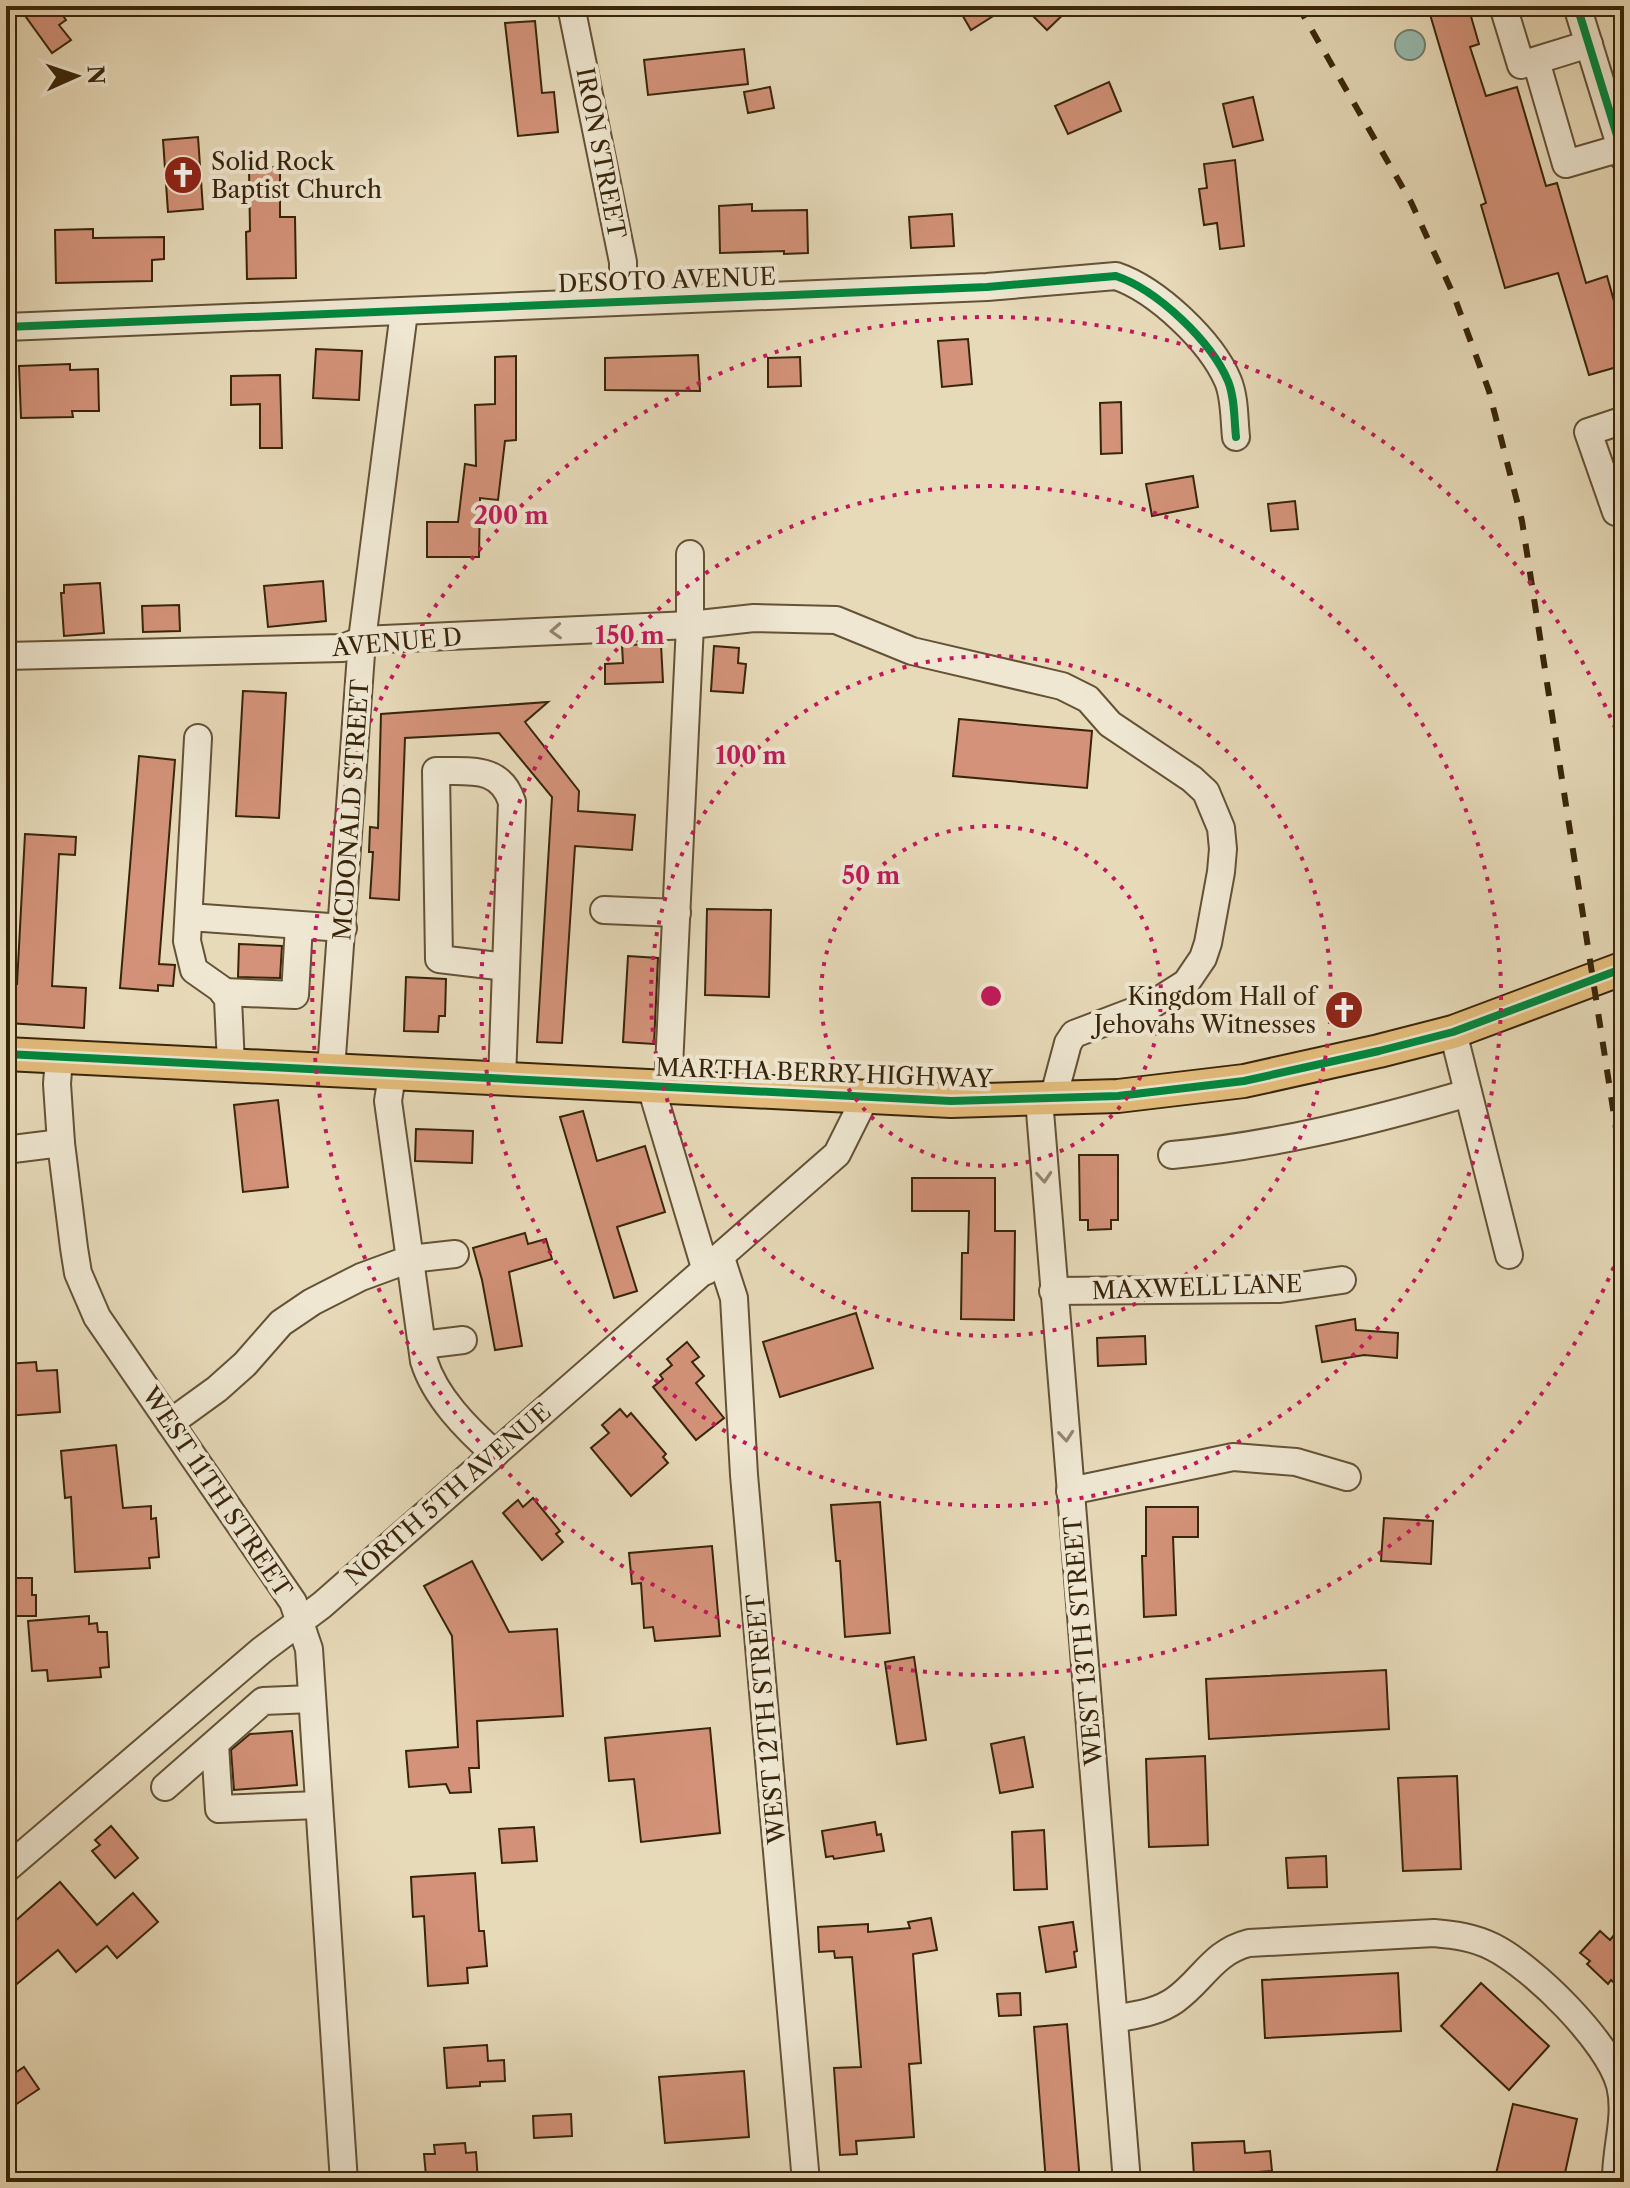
<svg xmlns="http://www.w3.org/2000/svg" width="1630" height="2188" font-family="'Libre Caslon Text',serif">
  <style>
    .water { fill: #97bbaf; stroke: #717f6d; stroke-width: 2 }
    .building { fill: #d39279; stroke: #38250a; stroke-width: 2 }
    .lines { fill: none; stroke-linecap: round; stroke-linejoin: round }
    .minor-casing { stroke: #645236; stroke-width: 30 }
    .major-casing { stroke: #38250a; stroke-width: 36 }
    .minor { stroke: #efe7d2; stroke-width: 26 }
    .major { stroke: #e4bd7c; stroke-width: 32 }
    .rail { stroke: #38250a; stroke-width: 6; stroke-dasharray: 14 14; stroke-linecap: butt }
    .cycleway-casing { stroke: #efe7d2; stroke-width: 13 }
    .cycleway { stroke: #00873e; stroke-width: 8 }
    .oneway { stroke: #94866e }
    .ring { fill: none; stroke: #c2185b; stroke-width: 4; stroke-dasharray: 4 8 }
    .labels { text-anchor: middle; dominant-baseline: central; stroke-width: 8; stroke-linejoin: round; paint-order: stroke }
    .street-label { font-size: 24px; fill: #38250a; stroke: #efe7d2 }
    .poi-label { font-size: 24px; fill: #38250a; stroke: #efe7d2; text-anchor: start }
    .centre { fill: #c2185b; stroke: #efe7d2; stroke-width: 4 }
    .ring-label { font-size: 24px; text-anchor: middle; font-weight: bold; fill: #c2185b; stroke: #efe7d2; stroke-width: 8; stroke-linejoin: round; paint-order: stroke }
  </style>
  <rect width="100%" height="100%" fill="#e7dab9"/>
  <filter id="stains"><feTurbulence type="fractalNoise" baseFrequency=".0025" numOctaves="4"/><feColorMatrix values="0 0 0 0 .2 0 0 0 0 .09 0 0 0 0 .02 0 0 0 .5 -.17"/></filter>
  <radialGradient id="worn" r=".72"><stop offset=".6" stop-color="#630" stop-opacity="0"/><stop offset="1" stop-color="#630" stop-opacity=".3"/></radialGradient>
  <!-- water -->
  <circle class="water" cx="1410" cy="45" r="15"/>
  <!-- building -->
  <g class="building">
    <polygon points="18,6 56,6 66,20 59,25 71,40 52,53"/>
    <polygon points="957,6 1009,6 971,30"/>
    <polygon points="1023,6 1072,6 1047,30"/>
    <polygon points="1446,6 1468,6 1479,44 1470,47 1486,96 1517,87 1546,186 1557,183 1586,283 1607,276 1624,337 1624,365 1589,375 1558,273 1505,288 1481,205 1486,203 1429,11"/>
    <polygon points="535,21 542,93 554,92 558,132 518,136 505,23"/>
    <polygon points="744,49 748,84 648,95 644,60"/>
    <polygon points="1109,82 1121,111 1068,134 1055,106"/>
    <polygon points="770,87 774,108 748,113 744,92"/>
    <polygon points="1253,97 1263,140 1233,147 1223,104"/>
    <polygon points="198,137 203,209 168,212 163,140"/>
    <polygon points="1235,160 1244,246 1220,249 1217,223 1204,225 1199,189 1207,188 1204,164"/>
    <polygon points="280,167 280,217 295,217 296,278 247,279 246,232 250,231 249,168"/>
    <polygon points="752,204 752,211 807,210 808,253 784,254 784,251 720,253 719,206"/>
    <polygon points="952,214 954,246 911,248 909,217"/>
    <polygon points="93,229 93,238 164,237 164,259 152,260 152,281 56,283 55,230"/>
    <polygon points="968,339 972,384 942,387 938,341"/>
    <polygon points="316,349 362,351 359,400 313,398"/>
    <polygon points="698,355 700,391 605,390 605,358"/>
    <polygon points="516,356 516,440 505,441 498,500 480,498 479,557 427,557 427,522 458,522 465,464 476,466 475,405 495,404 495,357"/>
    <polygon points="800,357 801,386 768,387 768,358"/>
    <polygon points="70,364 70,370 98,369 99,411 72,411 73,417 21,418 19,366"/>
    <polygon points="280,375 282,448 260,448 260,404 231,405 231,376"/>
    <polygon points="1121,402 1122,453 1101,454 1100,403"/>
    <polygon points="1193,476 1198,507 1152,516 1146,484"/>
    <polygon points="1295,501 1298,529 1271,531 1268,504"/>
    <polygon points="323,581 326,621 268,627 264,586"/>
    <polygon points="100,583 104,633 64,636 61,593 64,593 64,585"/>
    <polygon points="179,605 180,631 143,632 142,606"/>
    <polygon points="661,644 663,682 605,684 605,664 623,663 622,645"/>
    <polygon points="714,646 739,648 738,663 746,664 743,693 711,691"/>
    <polygon points="243,691 286,693 279,818 236,816"/>
    <polygon points="548,702 525,722 579,791 578,811 635,815 632,850 575,846 562,1043 537,1042 552,797 499,733 405,738 399,900 370,898 373,852 369,852 370,827 378,828 381,714"/>
    <polygon points="959,719 1092,731 1087,788 953,776"/>
    <polygon points="139,756 175,760 159,964 175,965 173,986 158,985 158,991 120,988"/>
    <polygon points="25,834 76,837 75,855 59,854 52,986 86,988 84,1028 8,1023 10,984 17,984"/>
    <polygon points="707,909 771,910 769,997 705,995"/>
    <polygon points="239,944 282,946 280,978 238,977"/>
    <polygon points="628,956 658,958 654,1044 623,1042"/>
    <polygon points="406,977 446,979 445,1016 439,1016 438,1032 404,1031"/>
    <polygon points="278,1100 288,1187 243,1192 234,1105"/>
    <polygon points="583,1111 597,1161 645,1146 665,1212 617,1227 637,1291 614,1298 560,1117"/>
    <polygon points="416,1129 473,1131 472,1163 415,1161"/>
    <polygon points="1079,1155 1118,1155 1118,1220 1111,1220 1111,1229 1088,1230 1088,1220 1080,1220"/>
    <polygon points="912,1178 995,1178 995,1231 1015,1231 1014,1320 961,1319 962,1253 968,1253 969,1211 912,1211"/>
    <polygon points="525,1233 528,1244 546,1239 552,1259 509,1272 522,1346 495,1350 482,1280 473,1248"/>
    <polygon points="856,1313 873,1368 780,1397 763,1342"/>
    <polygon points="1355,1319 1356,1330 1398,1333 1397,1358 1364,1355 1322,1362 1316,1326"/>
    <polygon points="1145,1336 1146,1364 1098,1366 1097,1338"/>
    <polygon points="687,1342 699,1357 692,1362 704,1376 696,1383 724,1418 696,1440 653,1387 663,1379 660,1375 672,1365 667,1359"/>
    <polygon points="36,1362 37,1371 57,1370 60,1412 6,1416 6,1364"/>
    <polygon points="620,1409 627,1417 631,1413 666,1454 663,1457 668,1463 631,1496 591,1448 609,1433 602,1425"/>
    <polygon points="116,1445 123,1508 151,1506 151,1519 156,1518 159,1557 149,1558 150,1568 75,1572 71,1497 65,1498 61,1451"/>
    <polygon points="533,1498 560,1531 556,1534 563,1542 542,1560 503,1513 518,1500 523,1507"/>
    <polygon points="880,1502 890,1633 845,1637 840,1561 836,1561 831,1505"/>
    <polygon points="1146,1507 1198,1507 1198,1537 1173,1537 1176,1615 1144,1617 1142,1556 1146,1556"/>
    <polygon points="1384,1518 1433,1521 1431,1564 1381,1561"/>
    <polygon points="712,1546 720,1636 655,1641 653,1627 644,1628 641,1583 632,1584 629,1553"/>
    <polygon points="472,1561 509,1632 557,1629 563,1716 477,1721 479,1768 469,1768 471,1792 450,1793 446,1784 409,1787 406,1751 458,1747 452,1636 424,1586"/>
    <polygon points="6,1578 32,1578 32,1595 36,1595 36,1616 6,1616"/>
    <polygon points="89,1616 89,1624 97,1623 98,1632 107,1632 109,1667 100,1668 101,1677 48,1681 47,1670 32,1671 28,1621"/>
    <polygon points="914,1657 926,1740 897,1744 885,1662"/>
    <polygon points="1386,1670 1389,1729 1209,1739 1206,1679"/>
    <polygon points="710,1728 720,1833 641,1842 634,1779 609,1781 605,1738"/>
    <polygon points="292,1731 297,1785 234,1790 231,1750 250,1734"/>
    <polygon points="1024,1737 1033,1787 1000,1793 991,1744"/>
    <polygon points="1205,1756 1208,1845 1149,1847 1146,1759"/>
    <polygon points="1457,1776 1461,1869 1403,1871 1398,1778"/>
    <polygon points="875,1822 877,1835 881,1834 884,1851 834,1859 833,1856 826,1857 822,1831"/>
    <polygon points="111,1826 138,1858 115,1878 92,1851 100,1845 95,1840"/>
    <polygon points="534,1827 537,1861 502,1863 499,1829"/>
    <polygon points="1044,1830 1047,1889 1014,1890 1012,1832"/>
    <polygon points="1326,1856 1327,1887 1288,1888 1286,1858"/>
    <polygon points="475,1873 479,1931 484,1931 487,1966 467,1968 468,1983 428,1986 424,1916 413,1917 411,1877"/>
    <polygon points="60,1882 97,1925 133,1893 158,1922 117,1958 107,1946 76,1972 58,1950 6,1993 6,1929"/>
    <polygon points="931,1918 937,1950 913,1954 921,2063 909,2064 914,2137 856,2141 857,2154 840,2155 834,2068 861,2067 852,1957 835,1958 834,1951 819,1952 818,1927 868,1924 868,1932 910,1928 908,1922"/>
    <polygon points="1073,1922 1077,1951 1074,1952 1076,1967 1046,1972 1039,1927"/>
    <polygon points="1624,1923 1624,1992 1611,1980 1608,1984 1587,1964 1590,1961 1580,1953 1600,1931 1610,1940"/>
    <polygon points="1398,1973 1401,2031 1265,2038 1262,1980"/>
    <polygon points="1481,1983 1549,2046 1509,2090 1441,2026"/>
    <polygon points="1020,1993 1021,2015 999,2016 997,1994"/>
    <polygon points="1067,2024 1080,2182 1046,2182 1034,2027"/>
    <polygon points="487,2045 488,2061 504,2060 505,2081 480,2082 480,2086 447,2088 444,2048"/>
    <polygon points="24,2067 39,2089 6,2111 6,2079"/>
    <polygon points="744,2071 749,2137 665,2143 659,2077"/>
    <polygon points="1513,2104 1577,2119 1563,2182 1494,2182"/>
    <polygon points="571,2114 572,2136 534,2138 533,2116"/>
    <polygon points="1244,2141 1245,2153 1270,2151 1272,2171 1246,2173 1247,2182 1221,2182 1220,2174 1194,2176 1192,2143"/>
    <polygon points="465,2143 466,2153 476,2152 478,2182 435,2182 435,2176 426,2176 424,2154 435,2154 434,2145"/>
  </g>
  <g class="lines">
    <defs>
      <g id="minor">
        <polyline points="571,6 623,262 623,301"/>
        <polyline points="1503,6 1521,65 1589,44"/>
        <polyline points="1577,6 1624,158"/>
        <polyline points="1536,61 1566,164 1621,148"/>
        <path d="M6 327 987 287 1116 276C1157 290 1211 341 1228 381 1235 398 1234 419 1236 437"/>
        <polyline points="1616,512 1588,432 1624,420"/>
        <polyline points="6,656 343,648 362,640 690,625 754,618 836,620 912,651 1062,686 1088,699 1110,724 1192,779 1206,792 1221,828 1223,849 1221,872 1208,943 1203,958 1186,983 1153,1004 1074,1034 1068,1043 1053,1099"/>
        <polyline points="198,738 187,941 194,970 221,989 228,999 231,1065"/>
        <polyline points="604,910 677,913"/>
        <polyline points="189,917 343,928"/>
        <polyline points="223,992 295,995 299,925"/>
        <polyline points="1453,1032 1509,1255"/>
        <polyline points="59,1056 57,1084 61,1143 74,1248 78,1273 97,1317 293,1602 309,1649 344,2182"/>
        <polyline points="331,1070 362,640 404,312"/>
        <path d="M392 1075 388 1101 424 1361C435 1397 467 1429 495 1454"/>
        <path d="M502 1080 512 802C500 765 469 772 436 771L439 959 506 967"/>
        <polyline points="651,1087 706,1271"/>
        <polyline points="668,1088 690,625 690,554"/>
        <polyline points="1039,1099 1127,2182"/>
        <polyline points="13,1149 61,1143"/>
        <path d="M1172 1155C1272 1146 1372 1121 1468 1093"/>
        <polyline points="721,1258 734,1298 744,1475 806,2182"/>
        <polyline points="1053,1291 1280,1289 1342,1280"/>
        <polyline points="422,1345 463,1340"/>
        <polyline points="170,1423 217,1389 245,1364 281,1323 312,1302 361,1277 410,1259 455,1254"/>
        <polyline points="1070,1491 1233,1457 1296,1462 1347,1477"/>
        <polyline points="215,1744 219,1809 319,1805"/>
        <polyline points="165,1787 263,1701 312,1699"/>
        <polyline points="6,1869 262,1650 322,1605 837,1154 865,1098"/>
        <path d="M1114 2019C1134 2015 1157 2013 1175 2000 1203 1980 1213 1952 1249 1943L1434 1933C1455 1935 1473 1937 1493 1947 1533 1967 1608 2041 1620 2085 1628 2117 1615 2149 1616 2182"/>
      </g>
      <polyline id="major" points="6,1054 951,1101 1118,1096 1244,1081 1379,1051 1453,1032 1624,968"/>
    </defs>
    <!-- minor casing -->
    <use href="#minor" class="minor-casing"/>
    <!-- major casing -->
    <use href="#major" class="major-casing"/>
    <!-- minor -->
    <use href="#minor" class="minor"/>
    <!-- major -->
    <use href="#major" class="major"/>
    <!-- rail -->
    <polyline class="rail" points="1298,6 1411,202 1454,296 1489,391 1522,521 1624,1180"/>
    <defs>
      <g id="cycleway">
        <polyline points="1577,6 1624,158"/>
        <path d="M6 327 987 287 1116 276C1157 290 1211 341 1228 381 1235 398 1234 419 1236 437"/>
        <polyline points="6,1054 951,1101 1118,1096 1244,1081 1379,1051 1453,1032 1624,968"/>
      </g>
    </defs>
    <!-- cycleway casing -->
    <use href="#cycleway" class="cycleway-casing"/>
    <!-- cycleway -->
    <use href="#cycleway" class="cycleway"/>
  </g>
  <!-- one-way arrows -->
  <defs><path id="oneway-chevron" d="M-2-3.5L2.5 0L-2 3.5" fill="none" stroke-width="1.6" stroke-linecap="round" stroke-linejoin="round" transform="scale(2)"/></defs>
  <g class="oneway">
    <use href="#oneway-chevron" transform="translate(556 631) rotate(177)"/>
    <use href="#oneway-chevron" transform="translate(1044 1177) rotate(86)"/>
    <use href="#oneway-chevron" transform="translate(1066 1436) rotate(85)"/>
  </g>
  <!-- distance rings -->
  <g class="ring">
    <circle cx="991" cy="996" r="170"/>
    <circle cx="991" cy="996" r="340"/>
    <circle cx="991" cy="996" r="510"/>
    <path d="M1623 1245A679 679 0 1 1 1623 747"/>
  </g>
  <!-- icons -->
  <defs>
    <symbol id="church-disc" viewBox="-11 -11 22 22"><circle r="9.5" fill="#8f2418" stroke="#efe7d2"/><path d="M-1.2-6h2.4v3.5h3.3v2.4h-3.3V6h-2.4V-.1h-3.3v-2.4h3.3Z" fill="#fff"/></symbol>
  </defs>
  <g fill-rule="evenodd">
    <use href="#church-disc" x="161" y="153" width="44" height="44"/>
    <use href="#church-disc" x="1322" y="988" width="44" height="44"/>
  </g>
  <g class="labels">
    <!-- street labels -->
    <g class="street-label">
      <text transform="translate(601 153) rotate(79)">IRON STREET</text>
      <text transform="translate(667 280) rotate(-2)">DESOTO AVENUE</text>
      <text transform="translate(397 642) rotate(-5)">AVENUE D</text>
      <text transform="translate(351 810) rotate(-86)">MCDONALD STREET</text>
      <text transform="translate(824 1073) rotate(2)">MARTHA BERRY HIGHWAY</text>
      <text transform="translate(1197 1287) rotate(-2)">MAXWELL LANE</text>
      <text transform="translate(217 1492) rotate(56)">WEST 11TH STREET</text>
      <text transform="translate(448 1494) rotate(-41)">NORTH 5TH AVENUE</text>
      <text transform="translate(1083 1641) rotate(-95)">WEST 13TH STREET</text>
      <text transform="translate(766 1719) rotate(-95)">WEST 12TH STREET</text>
    </g>
    <!-- poi labels -->
    <g class="poi-label">
      <text x="211" y="161">Solid Rock<tspan x="211" dy="28">Baptist Church</tspan></text>
      <text x="1316" y="996" text-anchor="end">Kingdom Hall of<tspan x="1316" dy="28">Jehovahs Witnesses</tspan></text>
    </g>
  </g>
  <circle cx="991" cy="996" r="12" class="centre"/>
  <g class="ring-label">
    <text x="511" y="524">200 m</text>
    <text x="630" y="644">150 m</text>
    <text x="751" y="764">100 m</text>
    <text x="871" y="884">50 m</text>
  </g>
  <!-- margin -->
  <rect width="1630" height="2188" fill="none" stroke="#e7dab9" stroke-width="32"/>
  <rect x="8" y="8" width="1614" height="2172" fill="none" stroke="#38250a" stroke-width="4"/>
  <rect x="16" y="16" width="1598" height="2156" fill="none" stroke="#38250a" stroke-width="2"/>
  <!-- north arrow -->
  <g transform="translate(76 76) rotate(87)" stroke="#efe7d2" stroke-width="6" paint-order="stroke">
  <path d="M0-6L14 30L0 20L-14 30Z" fill="#38250a"/>
  <text y="-12" font-size="22" font-weight="bold" text-anchor="middle" fill="#38250a">N</text>
  </g>
  <rect width="100%" height="100%" filter="url(#stains)"/>
  <rect width="100%" height="100%" fill="url(#worn)"/>
</svg>
